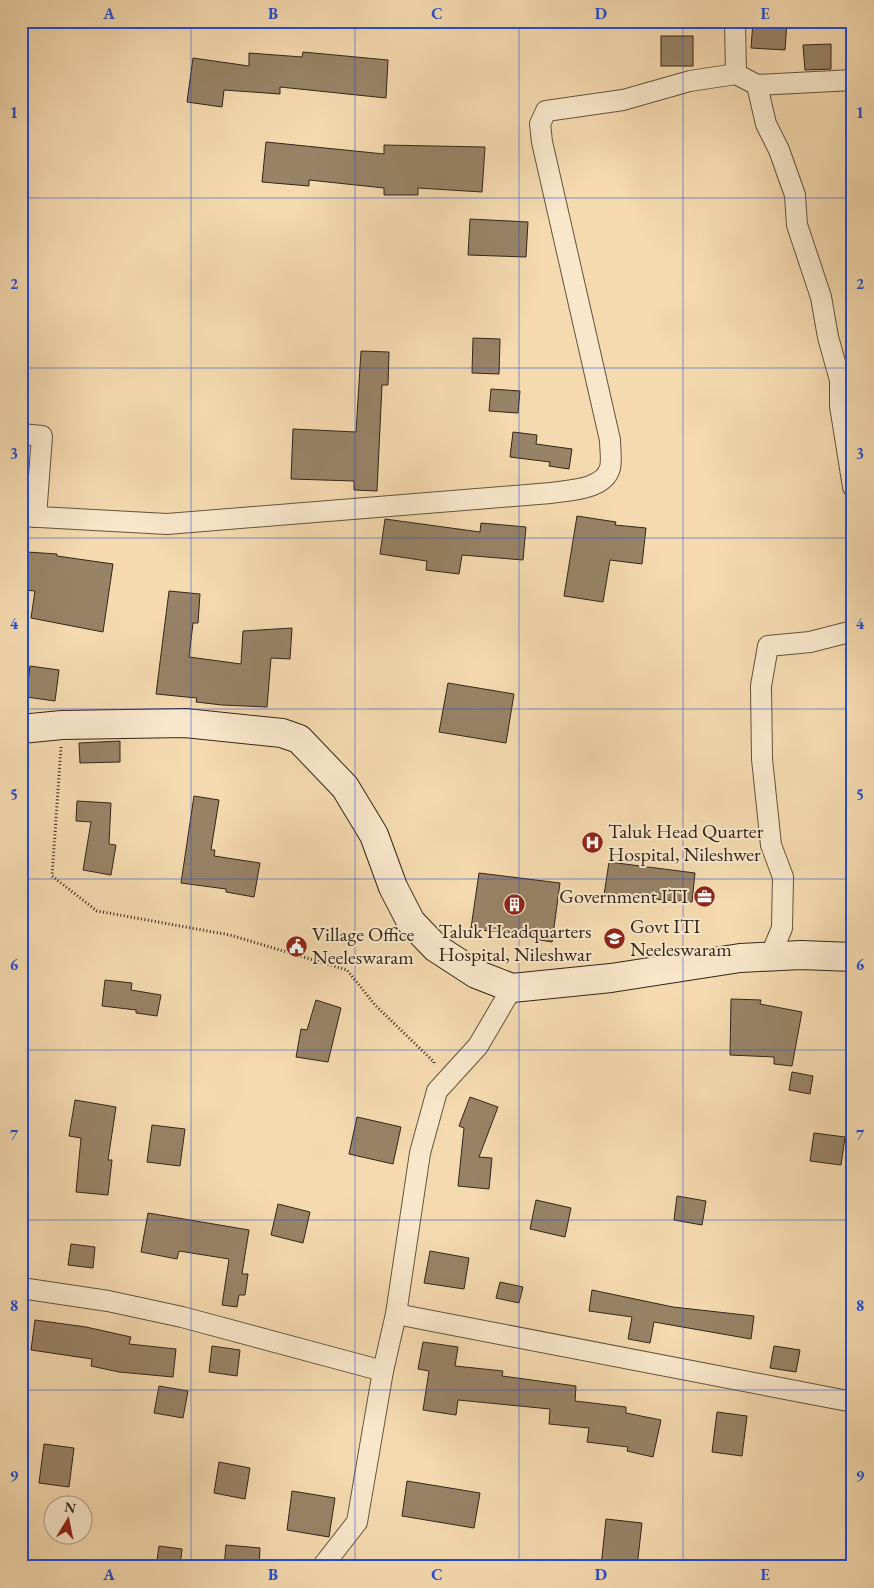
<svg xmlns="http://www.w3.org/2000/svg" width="874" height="1588" font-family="'EB Garamond',serif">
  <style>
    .building { fill: #988367; stroke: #342419 }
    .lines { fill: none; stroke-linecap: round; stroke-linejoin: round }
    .minor-casing { stroke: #64523e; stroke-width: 22 }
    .secondary-casing { stroke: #342419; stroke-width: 30 }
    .path { stroke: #342419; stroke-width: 3; stroke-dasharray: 1 2.5; stroke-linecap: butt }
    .minor { stroke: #f8e7cb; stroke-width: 20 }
    .secondary { stroke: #f8e7cb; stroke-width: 28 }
    .grid { fill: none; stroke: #1d4ed8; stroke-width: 1; stroke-opacity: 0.55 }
    .labels { text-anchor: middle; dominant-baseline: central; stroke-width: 4; stroke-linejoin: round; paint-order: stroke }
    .poi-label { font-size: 20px; fill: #342419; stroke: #f8e7cb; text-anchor: start }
    .neatline { fill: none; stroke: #1d4ed8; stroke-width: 2 }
    .grid-label { font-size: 16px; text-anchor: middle; font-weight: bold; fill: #1d4ed8 }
  </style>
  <rect width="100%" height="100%" fill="#f5daaf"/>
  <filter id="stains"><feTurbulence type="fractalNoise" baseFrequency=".004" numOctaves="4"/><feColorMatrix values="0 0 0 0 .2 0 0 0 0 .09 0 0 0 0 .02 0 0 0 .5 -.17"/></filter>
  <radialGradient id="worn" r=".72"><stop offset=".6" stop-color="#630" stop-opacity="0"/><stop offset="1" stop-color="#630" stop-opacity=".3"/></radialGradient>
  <!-- building -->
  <g class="building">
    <polygon points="753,21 787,21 785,50 751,48"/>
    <rect x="661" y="36" width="32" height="30"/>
    <polygon points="831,44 831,69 805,70 803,45"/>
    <polygon points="303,52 388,60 386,98 280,87 280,94 224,90 222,107 187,102 193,58 249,66 249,53 302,57"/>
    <polygon points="266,142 384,154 384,145 485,147 482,192 418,188 418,195 384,195 384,188 309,180 309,186 262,182"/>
    <polygon points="470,219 528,222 526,257 468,255"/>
    <polygon points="473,338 500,339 499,374 472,373"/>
    <polygon points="361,351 389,352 388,385 382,385 377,491 354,490 354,481 291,479 293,429 356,432"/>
    <polygon points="491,389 520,391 518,413 489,411"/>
    <polygon points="513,432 537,435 536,444 572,449 569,469 549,466 550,462 510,457"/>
    <polygon points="577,516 616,522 615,525 646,528 642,564 610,560 603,602 564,596"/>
    <polygon points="385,519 480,532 481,523 526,527 523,560 462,555 459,574 426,570 427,561 380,554"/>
    <polygon points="27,552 57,554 57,556 113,564 103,632 31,618 35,591 25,590"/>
    <polygon points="169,591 200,594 198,623 193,623 189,657 241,664 243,631 292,628 290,659 271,658 267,707 222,705 196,702 197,698 156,694"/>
    <polygon points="30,666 59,670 55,701 26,697"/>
    <polygon points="448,683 514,694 506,743 439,732"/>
    <polygon points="120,741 120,762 80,763 79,743"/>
    <polygon points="194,796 219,800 211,850 215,850 214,856 260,863 254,897 226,892 226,889 181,883"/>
    <polygon points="77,801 111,803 109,844 116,845 111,875 83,870 91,822 76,821"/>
    <polygon points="609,862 695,873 692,902 652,899 652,903 604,895"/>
    <polygon points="479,873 560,883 552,942 471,928"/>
    <polygon points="105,980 132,983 131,990 161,995 157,1016 136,1013 136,1010 102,1006"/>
    <polygon points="731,999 761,1000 760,1004 802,1012 792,1066 774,1064 774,1057 730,1055"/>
    <polygon points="316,1000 341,1008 328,1062 296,1057 301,1029 307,1030"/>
    <polygon points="792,1072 813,1076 810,1094 789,1090"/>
    <polygon points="470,1097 498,1107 479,1157 492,1158 489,1189 458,1186 464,1128 459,1126"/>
    <polygon points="75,1100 116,1107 108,1160 112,1160 108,1195 76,1192 81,1138 69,1136"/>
    <polygon points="357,1117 401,1127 393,1164 349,1154"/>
    <polygon points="152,1125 185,1129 180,1166 147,1162"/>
    <polygon points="814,1133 845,1137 841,1165 810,1161"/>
    <polygon points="677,1196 706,1201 702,1225 674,1220"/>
    <polygon points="536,1200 571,1208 565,1237 530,1229"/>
    <polygon points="278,1204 310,1212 303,1243 271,1235"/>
    <polygon points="148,1213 249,1230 242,1274 248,1274 245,1295 239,1295 237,1307 222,1305 229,1259 179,1251 177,1259 141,1252"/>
    <polygon points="71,1244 95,1247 93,1268 68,1265"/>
    <polygon points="430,1251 469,1258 464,1289 424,1283"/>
    <polygon points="500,1282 523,1287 519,1303 496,1298"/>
    <polygon points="592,1290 673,1307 754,1316 751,1339 654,1322 650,1343 628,1339 632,1317 589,1311"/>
    <polygon points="35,1320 86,1327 131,1337 129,1344 176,1349 173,1377 119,1372 91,1366 92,1359 31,1350"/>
    <polygon points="423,1342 458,1347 455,1366 503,1371 502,1376 576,1386 575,1401 626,1407 626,1413 661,1420 653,1457 627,1451 628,1447 587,1442 589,1428 549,1424 550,1409 458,1400 456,1415 423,1410 429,1371 418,1369"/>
    <polygon points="212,1346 240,1350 237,1376 209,1372"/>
    <polygon points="774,1346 800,1350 796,1372 770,1368"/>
    <polygon points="159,1386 188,1391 183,1418 154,1413"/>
    <polygon points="717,1412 747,1416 742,1456 712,1452"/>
    <polygon points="44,1444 74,1448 69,1487 39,1483"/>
    <polygon points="219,1462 250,1468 245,1499 214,1493"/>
    <polygon points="407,1481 480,1493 474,1528 402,1516"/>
    <polygon points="292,1491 335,1498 329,1537 287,1530"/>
    <polygon points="606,1519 642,1523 637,1567 601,1567"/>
    <polygon points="226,1545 260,1548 259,1567 224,1567"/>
    <polygon points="159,1546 182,1549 180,1567 156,1567"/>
  </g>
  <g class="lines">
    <defs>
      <g id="minor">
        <polyline points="735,21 736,74"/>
        <polyline points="757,85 766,124 779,150 795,195 797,225 821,297 828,337 840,380 840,406 853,487"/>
        <polyline points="21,434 42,436 36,517"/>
        <path d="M21 516 167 524 551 493C568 490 604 490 610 468 612 460 610 448 610 440L542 142 540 124 546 111 623 100 690 81 736 74 757 85 853 80"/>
        <polyline points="770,957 782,928 783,877 771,845 762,759 761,686 768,646 810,642 853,631"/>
        <polyline points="21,1288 108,1301 182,1317 383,1371"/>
        <polyline points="396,1314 853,1402"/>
        <polyline points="322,1567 357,1522 383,1371 396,1314 420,1153 437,1091 478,1046 512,988"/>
      </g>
      <polyline id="secondary" points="21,729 62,725 185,723 282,733 299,739 345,787 374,835 393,887 411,922 436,948 476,974 512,988 611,978 740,958 801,955 853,957"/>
    </defs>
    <!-- minor casing -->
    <use href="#minor" class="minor-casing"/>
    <!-- secondary casing -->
    <use href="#secondary" class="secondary-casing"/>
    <!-- path -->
    <polyline class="path" points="61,747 52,876 97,911 230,935 347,970 375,1005 434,1062 434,1065"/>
    <!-- minor -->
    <use href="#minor" class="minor"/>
    <!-- secondary -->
    <use href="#secondary" class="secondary"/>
  </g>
  <!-- grid -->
  <path class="grid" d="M191 21V1567M355 21V1567M519 21V1567M683 21V1567M21 198H853M21 368H853M21 538H853M21 709H853M21 879H853M21 1050H853M21 1220H853M21 1390H853"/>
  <!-- icons -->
  <defs>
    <symbol id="hospital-disc" viewBox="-11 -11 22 22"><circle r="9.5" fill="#8f2418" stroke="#f8e7cb"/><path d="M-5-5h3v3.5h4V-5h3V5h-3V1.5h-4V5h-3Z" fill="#fff"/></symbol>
    <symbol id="office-disc" viewBox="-11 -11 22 22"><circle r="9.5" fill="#8f2418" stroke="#f8e7cb"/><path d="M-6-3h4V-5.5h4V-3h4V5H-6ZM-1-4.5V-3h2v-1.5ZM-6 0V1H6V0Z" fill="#fff"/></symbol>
    <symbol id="building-disc" viewBox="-11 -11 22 22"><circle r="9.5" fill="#8f2418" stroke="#f8e7cb"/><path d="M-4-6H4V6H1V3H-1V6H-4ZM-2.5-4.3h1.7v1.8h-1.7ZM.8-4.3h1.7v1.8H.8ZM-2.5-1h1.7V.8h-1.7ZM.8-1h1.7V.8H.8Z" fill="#fff"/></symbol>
    <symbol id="university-disc" viewBox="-11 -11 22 22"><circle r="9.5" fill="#8f2418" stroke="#f8e7cb"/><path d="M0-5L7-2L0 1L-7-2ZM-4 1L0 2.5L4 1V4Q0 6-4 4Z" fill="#fff"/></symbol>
    <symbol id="civic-disc" viewBox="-11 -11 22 22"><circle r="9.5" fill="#8f2418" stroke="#f8e7cb"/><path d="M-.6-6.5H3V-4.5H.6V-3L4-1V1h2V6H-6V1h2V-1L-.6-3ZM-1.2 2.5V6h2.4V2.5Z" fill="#fff"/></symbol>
  </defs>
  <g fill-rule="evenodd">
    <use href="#hospital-disc" x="580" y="830" width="25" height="25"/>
    <use href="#office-disc" x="692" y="884" width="25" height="25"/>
    <use href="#building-disc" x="502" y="892" width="25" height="25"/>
    <use href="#university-disc" x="602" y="926" width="25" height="25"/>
    <use href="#civic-disc" x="284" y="934" width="25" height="25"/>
  </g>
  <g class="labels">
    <!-- poi labels -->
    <g class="poi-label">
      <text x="608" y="831">Taluk Head Quarter<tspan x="608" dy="23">Hospital, Nileshwer</tspan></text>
      <text x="688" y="896" text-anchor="end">Government ITI</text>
      <text x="630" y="926">Govt ITI<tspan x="630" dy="23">Neeleswaram</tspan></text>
      <text x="515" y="931" text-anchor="middle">Taluk Headquarters<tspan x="515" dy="23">Hospital, Nileshwar</tspan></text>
      <text x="312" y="934">Village Office<tspan x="312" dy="23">Neeleswaram</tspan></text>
    </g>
  </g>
  <!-- margin -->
  <rect width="874" height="1588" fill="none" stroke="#f5daaf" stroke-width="55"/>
  <!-- north arrow -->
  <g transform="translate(68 1520) rotate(10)"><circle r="24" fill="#f8e7cb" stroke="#aa9984"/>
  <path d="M0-4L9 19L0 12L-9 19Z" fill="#8f2418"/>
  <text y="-8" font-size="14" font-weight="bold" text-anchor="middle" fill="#342419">N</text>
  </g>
  <rect x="28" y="28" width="818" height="1532" class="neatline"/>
  <g class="grid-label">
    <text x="109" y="19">A</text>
    <text x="273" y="19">B</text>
    <text x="437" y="19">C</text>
    <text x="601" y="19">D</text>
    <text x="765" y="19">E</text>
    <text x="14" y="118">1</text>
    <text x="860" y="118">1</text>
    <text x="14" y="289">2</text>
    <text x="860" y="289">2</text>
    <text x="14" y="459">3</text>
    <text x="860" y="459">3</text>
    <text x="14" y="629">4</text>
    <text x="860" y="629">4</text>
    <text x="14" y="800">5</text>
    <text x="860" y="800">5</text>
    <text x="14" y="970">6</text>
    <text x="860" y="970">6</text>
    <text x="14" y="1140">7</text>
    <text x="860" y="1140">7</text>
    <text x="14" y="1311">8</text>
    <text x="860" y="1311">8</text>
    <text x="14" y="1481">9</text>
    <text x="860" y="1481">9</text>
    <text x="109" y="1580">A</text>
    <text x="273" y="1580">B</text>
    <text x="437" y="1580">C</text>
    <text x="601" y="1580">D</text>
    <text x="765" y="1580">E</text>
  </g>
  <rect width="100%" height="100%" filter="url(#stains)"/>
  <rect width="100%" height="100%" fill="url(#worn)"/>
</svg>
